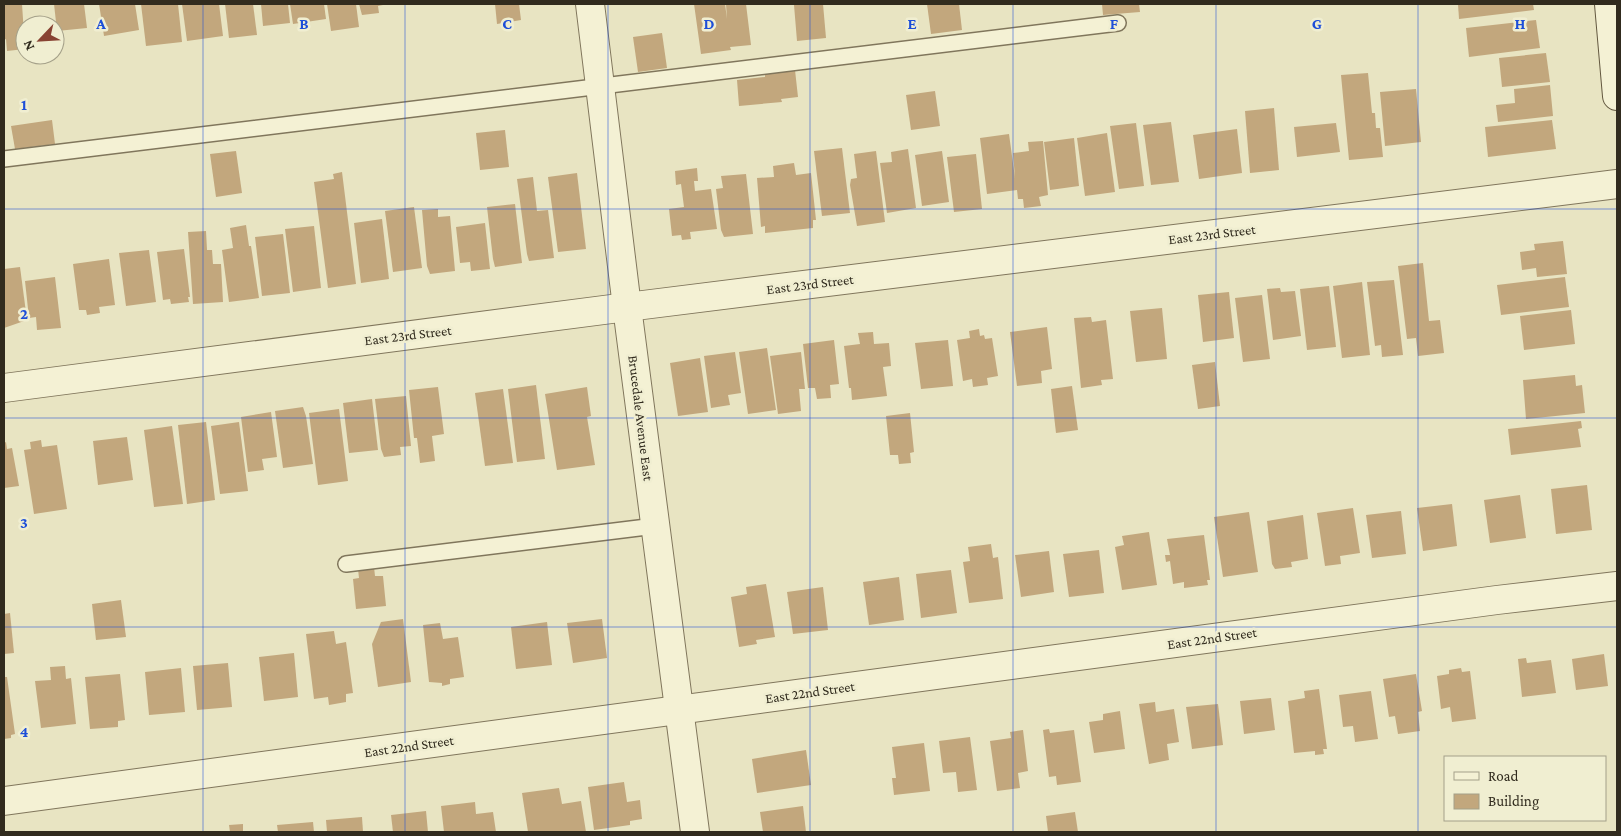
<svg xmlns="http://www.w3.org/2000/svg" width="1621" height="836" font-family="'Crimson Pro',serif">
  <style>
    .building { fill: #c2a77d }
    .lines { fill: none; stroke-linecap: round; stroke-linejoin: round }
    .lane-casing { stroke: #80765c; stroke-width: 18 }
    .street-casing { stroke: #80765c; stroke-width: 30 }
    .secondary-casing { stroke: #62573f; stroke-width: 30 }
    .lane { stroke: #f4f1d4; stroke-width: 15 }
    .street { stroke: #f4f1d4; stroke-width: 28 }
    .secondary { stroke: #f4f1d4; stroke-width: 28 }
    .grid { fill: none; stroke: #1d4ed8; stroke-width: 1; stroke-opacity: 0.55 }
    .labels { text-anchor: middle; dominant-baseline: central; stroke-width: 5; stroke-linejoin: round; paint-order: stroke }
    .street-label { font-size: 14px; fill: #312b1e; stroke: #f0eed1 }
    .grid-label { font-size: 16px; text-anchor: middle; font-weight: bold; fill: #1d4ed8; stroke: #f0eed1; stroke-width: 5; stroke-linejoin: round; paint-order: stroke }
  </style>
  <rect width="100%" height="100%" fill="#e8e4c2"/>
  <!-- building -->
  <g class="building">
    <polygon points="4,4 22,4 25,49 7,51 6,39 4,40"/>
    <polygon points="54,4 84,4 87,28 57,31"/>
    <polygon points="99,4 135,4 139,30 104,36"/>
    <polygon points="141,4 178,4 182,42 146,46"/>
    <polygon points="182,4 219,4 223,36 187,41"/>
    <polygon points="225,4 253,4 257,35 229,38"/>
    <polygon points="261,4 288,4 290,23 263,26"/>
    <polygon points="290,4 324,4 326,19 293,24"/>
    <polygon points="327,4 356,4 359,27 331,31"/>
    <polygon points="359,4 383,4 383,5 378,6 379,13 362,15"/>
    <polygon points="495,4 519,4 521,20 497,24"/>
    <polygon points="694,4 725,4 727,19 726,4 746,4 751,45 730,47 731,50 701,54"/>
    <polygon points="803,4 823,4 826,38 797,41 794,5"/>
    <polygon points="927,4 959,4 962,30 931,34"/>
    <polygon points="1102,4 1139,4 1140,12 1103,15"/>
    <polygon points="1458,4 1533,4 1534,10 1459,19"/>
    <polygon points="1536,20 1540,48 1469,57 1466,28"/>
    <polygon points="662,33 667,68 638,72 633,37"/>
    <polygon points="1546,53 1550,82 1502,87 1499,58"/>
    <polygon points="795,70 798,97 781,99 782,102 739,106 737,80 765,77 765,73"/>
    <polygon points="1368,73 1372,113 1375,113 1376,128 1380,128 1383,157 1349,160 1341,75"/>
    <polygon points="1550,85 1553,116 1498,122 1496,105 1515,103 1514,89"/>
    <polygon points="1416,89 1421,142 1385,146 1380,92"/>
    <polygon points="935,91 940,126 911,130 906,95"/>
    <polygon points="1274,108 1279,170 1250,173 1245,111"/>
    <polygon points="52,120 55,144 15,149 11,126"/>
    <polygon points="1552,120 1556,149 1488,157 1485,127"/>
    <polygon points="1171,122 1179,182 1151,185 1143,125"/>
    <polygon points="1136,123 1144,186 1119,189 1110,126"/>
    <polygon points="1336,123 1340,152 1297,157 1294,127"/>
    <polygon points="1237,129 1242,173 1199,179 1193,135"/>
    <polygon points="505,130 509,167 480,170 476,133"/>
    <polygon points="1107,133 1115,192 1085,196 1077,138"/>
    <polygon points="1009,134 1015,178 1013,153 1029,151 1028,142 1043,141 1048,195 1039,197 1041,206 1024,208 1023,199 1018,199 1017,190 987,194 980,138"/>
    <polygon points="1074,138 1079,186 1050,190 1044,142"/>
    <polygon points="842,148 850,213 822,216 814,151"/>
    <polygon points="908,149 916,208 887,213 880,163 892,162 891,152"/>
    <polygon points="236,151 242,193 216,197 210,154"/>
    <polygon points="876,151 885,222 857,226 850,185 851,179 857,178 854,154"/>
    <polygon points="942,151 949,202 922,206 915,155"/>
    <polygon points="976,154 982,209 954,212 947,157"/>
    <polygon points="794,163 796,175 811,173 816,220 813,220 813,228 765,233 765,226 761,227 757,178 774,177 773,166"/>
    <polygon points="697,168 698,181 694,181 695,191 711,189 717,229 690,232 691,239 682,240 681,235 672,236 669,209 684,207 681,184 676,185 675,171"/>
    <polygon points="342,172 356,284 328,288 314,182 334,179 333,174"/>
    <polygon points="577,173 586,249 558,252 548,177"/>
    <polygon points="746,174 753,234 724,237 721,230 716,189 723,188 721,176"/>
    <polygon points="533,177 537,211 548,210 554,258 529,261 527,254 517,179"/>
    <polygon points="515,204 522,263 495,267 493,259 487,207"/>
    <polygon points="414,207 422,268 393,272 385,211"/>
    <polygon points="438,209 438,217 450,216 455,271 430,274 427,266 422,210"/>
    <polygon points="382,219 389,279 361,283 354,223"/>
    <polygon points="485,223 490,269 471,271 470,262 460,263 456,227"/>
    <polygon points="246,225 249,246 251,246 259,298 229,302 222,250 233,248 230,228"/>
    <polygon points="314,226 321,288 293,292 285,229"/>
    <polygon points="206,231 207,250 212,250 213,264 221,264 223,302 193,304 188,232"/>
    <polygon points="283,234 290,293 262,296 255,237"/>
    <polygon points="1563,241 1567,274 1537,277 1536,268 1522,270 1520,252 1535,250 1534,244"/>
    <polygon points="184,249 190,297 188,297 189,302 171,304 170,299 163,300 157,252"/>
    <polygon points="149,250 156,302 126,306 119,253"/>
    <polygon points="109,259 115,305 99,307 100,313 87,315 86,310 79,310 73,264"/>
    <polygon points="1423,263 1429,321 1440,320 1444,353 1418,356 1416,338 1407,339 1398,266"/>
    <polygon points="20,267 27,320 4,328 4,269"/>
    <polygon points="55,277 61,328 37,330 36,317 29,318 25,281"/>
    <polygon points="1565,277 1569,307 1501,315 1497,285"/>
    <polygon points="1394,280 1403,355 1382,357 1381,345 1375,346 1367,282"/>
    <polygon points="1362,282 1370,355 1342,358 1333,286"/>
    <polygon points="1329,286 1336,347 1307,350 1300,289"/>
    <polygon points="1280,288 1281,292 1295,291 1301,336 1273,340 1267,289"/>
    <polygon points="1229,292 1234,338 1203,342 1198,295"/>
    <polygon points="1262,295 1270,359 1243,362 1235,298"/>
    <polygon points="1162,308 1167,359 1136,362 1130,311"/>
    <polygon points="1571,310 1575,344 1524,350 1520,316"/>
    <polygon points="1091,317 1092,322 1106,320 1113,379 1101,380 1102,385 1081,388 1074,318"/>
    <polygon points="1047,327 1052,369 1041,371 1042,383 1017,386 1010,332"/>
    <polygon points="979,329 980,336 984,335 985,339 992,338 998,376 987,378 988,385 973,387 972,379 963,381 957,340 970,338 969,331"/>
    <polygon points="873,332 874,344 889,343 891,366 883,367 887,396 852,400 851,388 849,388 844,346 860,344 858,333"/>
    <polygon points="834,340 839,384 830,385 831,398 817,399 815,388 808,388 803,344"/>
    <polygon points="948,340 953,386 921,389 915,343"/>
    <polygon points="767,348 776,410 748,414 739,352"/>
    <polygon points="735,352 741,393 728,395 730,405 711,408 704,356"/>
    <polygon points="801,352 805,389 799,389 801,411 778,414 770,356"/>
    <polygon points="700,358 708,412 678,416 670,363"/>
    <polygon points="1215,362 1220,406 1198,409 1192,365"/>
    <polygon points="1575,375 1576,386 1582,385 1585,413 1526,419 1523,380"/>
    <polygon points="536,385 545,459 517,462 508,389"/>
    <polygon points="1072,386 1078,430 1056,433 1051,389"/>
    <polygon points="438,387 444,434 432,436 435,461 420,463 417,438 414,438 409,390"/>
    <polygon points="587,387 591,416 587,417 595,465 557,470 545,394"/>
    <polygon points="503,389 513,463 485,466 475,393"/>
    <polygon points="406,396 411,446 400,447 401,455 384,457 381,449 375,399"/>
    <polygon points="372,399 378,450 349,453 343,403"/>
    <polygon points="303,407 306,416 313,464 283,468 275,411"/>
    <polygon points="339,409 348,481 318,485 309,413"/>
    <polygon points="271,412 277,457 262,459 264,470 248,472 241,417"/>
    <polygon points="910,413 914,452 910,453 911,463 899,464 898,455 890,455 886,416"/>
    <polygon points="1581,421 1582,428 1578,429 1581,447 1511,455 1508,429"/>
    <polygon points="206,422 215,500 187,504 178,425"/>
    <polygon points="239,422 248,491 220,494 211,426"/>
    <polygon points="172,426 183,504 154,507 144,430"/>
    <polygon points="127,437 133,480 98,485 93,441"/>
    <polygon points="41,440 42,447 57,445 67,509 34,514 24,450 31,449 30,442"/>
    <polygon points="6,442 7,449 12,448 19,486 4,488 4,443"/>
    <polygon points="1587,485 1592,530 1556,534 1551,489"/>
    <polygon points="1520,495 1526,538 1490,543 1484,500"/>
    <polygon points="1452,504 1457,546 1423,551 1417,508"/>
    <polygon points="1353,508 1360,553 1340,556 1341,564 1325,566 1317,513"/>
    <polygon points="1401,511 1406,554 1372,558 1366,515"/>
    <polygon points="1249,512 1258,572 1223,577 1214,517"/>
    <polygon points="1303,515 1308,559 1291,562 1292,567 1275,569 1272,564 1267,521"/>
    <polygon points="1149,532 1157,585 1122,590 1115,547 1124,545 1122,536"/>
    <polygon points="1204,535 1210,580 1207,580 1208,585 1184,588 1184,582 1173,584 1170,561 1166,562 1165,555 1170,555 1167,539"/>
    <polygon points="991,544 993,558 998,557 1003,599 969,603 963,562 970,561 968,547"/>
    <polygon points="1099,550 1104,593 1069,597 1063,554"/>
    <polygon points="1049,551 1054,592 1021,597 1015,555"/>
    <polygon points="374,567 375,576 383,576 386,606 356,609 353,579 359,578 358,569"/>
    <polygon points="951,570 957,613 921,618 916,574"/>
    <polygon points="899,577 904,620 869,625 863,582"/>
    <polygon points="766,584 775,637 756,640 757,644 739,647 731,597 747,594 746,587"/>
    <polygon points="823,587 828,630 793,634 787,592"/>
    <polygon points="121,600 126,637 96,640 92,604"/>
    <polygon points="10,613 14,653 4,654 4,614"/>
    <polygon points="403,619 411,682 378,687 372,644 381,622"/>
    <polygon points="602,619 607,658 573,663 567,623"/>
    <polygon points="547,622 552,665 516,669 511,627"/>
    <polygon points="440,623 443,639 458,637 464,677 450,679 450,684 442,686 442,683 429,682 423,625"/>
    <polygon points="334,631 336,644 346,642 353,693 346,694 346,702 329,705 328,697 314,699 306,634"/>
    <polygon points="294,653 298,697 264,701 259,657"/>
    <polygon points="1604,654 1608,686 1576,690 1572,659"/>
    <polygon points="1526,658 1527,663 1551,660 1556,693 1522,697 1518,659"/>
    <polygon points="228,663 232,707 197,710 193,666"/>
    <polygon points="65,666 66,679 71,678 76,724 41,728 35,681 51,680 50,667"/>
    <polygon points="181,668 185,712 149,715 145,672"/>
    <polygon points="1461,668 1462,672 1470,671 1476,719 1452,722 1450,707 1441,709 1437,676 1449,674 1449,670"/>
    <polygon points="120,674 125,720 118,721 118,727 90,729 85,677"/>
    <polygon points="1416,674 1422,711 1418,712 1420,731 1398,734 1395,716 1389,717 1383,679"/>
    <polygon points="4,677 7,677 15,734 11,735 11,738 4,739"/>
    <polygon points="1319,689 1327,749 1323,749 1324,754 1315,755 1315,751 1294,753 1288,701 1305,698 1304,691"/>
    <polygon points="1371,691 1378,739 1355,742 1353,726 1343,727 1339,695"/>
    <polygon points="1271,698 1275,730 1244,734 1240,701"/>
    <polygon points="1155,702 1156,712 1174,709 1179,742 1167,744 1169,760 1149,764 1139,704"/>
    <polygon points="1218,704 1223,745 1192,749 1186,707"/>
    <polygon points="1120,711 1125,749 1094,753 1089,722 1103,720 1103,714"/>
    <polygon points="1049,729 1050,733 1074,730 1081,782 1057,785 1056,776 1049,777 1043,730"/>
    <polygon points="1023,730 1028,771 1018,773 1020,788 997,791 990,741 1011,738 1010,732"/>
    <polygon points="970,737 977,790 958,792 956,772 943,773 939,741"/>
    <polygon points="924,743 930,791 894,795 892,778 896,778 892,747"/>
    <polygon points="806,750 811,785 757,793 752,759"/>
    <polygon points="624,782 627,802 640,800 642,819 630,821 630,825 594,830 588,787"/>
    <polygon points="559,788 562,804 581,801 586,832 528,832 522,793"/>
    <polygon points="475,802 476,814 493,812 496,832 444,832 441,806"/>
    <polygon points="803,806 806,832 763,832 760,812"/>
    <polygon points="426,811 428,832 393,832 391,815"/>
    <polygon points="1075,812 1078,832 1048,832 1046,816"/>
    <polygon points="362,817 363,832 327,832 326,820"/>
    <polygon points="313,822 314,832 278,832 277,825"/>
    <polygon points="243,824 243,832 230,832 229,825"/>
  </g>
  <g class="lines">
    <defs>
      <g id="lane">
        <polyline points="4,159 1118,23"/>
        <polyline points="346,564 655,526"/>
      </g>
      <g id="street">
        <polyline points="590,4 627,307 695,832"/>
        <polyline points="4,388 627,307 1617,184"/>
        <polyline points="4,801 937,675 1497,600 1617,586"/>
      </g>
      <polyline id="secondary" points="1609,4 1617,96"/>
    </defs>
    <!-- lane casing -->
    <use href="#lane" class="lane-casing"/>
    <!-- street casing -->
    <use href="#street" class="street-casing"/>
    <!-- secondary casing -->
    <use href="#secondary" class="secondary-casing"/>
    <!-- lane -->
    <use href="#lane" class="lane"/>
    <!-- street -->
    <use href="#street" class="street"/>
    <!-- secondary -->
    <use href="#secondary" class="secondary"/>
  </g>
  <!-- grid -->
  <path class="grid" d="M203 4V832M405 4V832M608 4V832M810 4V832M1013 4V832M1216 4V832M1418 4V832M4 209H1617M4 418H1617M4 627H1617"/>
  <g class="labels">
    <!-- street labels -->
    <g class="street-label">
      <text transform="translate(1212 234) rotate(-7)">East 23rd Street</text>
      <text transform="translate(810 284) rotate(-7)">East 23rd Street</text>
      <text transform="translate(408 335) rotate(-7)">East 23rd Street</text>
      <text transform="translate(641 418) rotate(83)">Brucedale Avenue East</text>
      <text transform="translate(1212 638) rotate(-8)">East 22nd Street</text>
      <text transform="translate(810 692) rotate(-8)">East 22nd Street</text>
      <text transform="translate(409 746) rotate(-8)">East 22nd Street</text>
    </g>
  </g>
  <g class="grid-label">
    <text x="101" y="29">A</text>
    <text x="304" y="29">B</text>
    <text x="507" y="29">C</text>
    <text x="709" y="29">D</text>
    <text x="912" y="29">E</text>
    <text x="1114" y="29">F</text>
    <text x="1317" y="29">G</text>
    <text x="1520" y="29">H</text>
    <text x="24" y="110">1</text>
    <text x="24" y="319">2</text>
    <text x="24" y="528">3</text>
    <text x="24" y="737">4</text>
  </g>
  <!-- border -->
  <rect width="1621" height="836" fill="none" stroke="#312b1e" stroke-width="10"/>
  <!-- legend -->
  <rect x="1444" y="756" width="162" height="65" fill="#f0eed1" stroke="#a4a089"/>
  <rect x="1454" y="772" width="25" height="8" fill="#f4f1d4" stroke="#a4a089"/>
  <text x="1488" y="781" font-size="15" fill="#312b1e">Road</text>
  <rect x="1454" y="794" width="25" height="15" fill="#c2a77d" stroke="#a4a089"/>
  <text x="1488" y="806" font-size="15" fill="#312b1e">Building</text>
  <!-- north arrow -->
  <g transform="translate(40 40) rotate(245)"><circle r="24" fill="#f0eed1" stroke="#a4a089"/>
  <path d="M0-4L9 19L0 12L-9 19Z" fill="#884333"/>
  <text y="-8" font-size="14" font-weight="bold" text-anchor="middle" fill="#312b1e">N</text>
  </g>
</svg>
